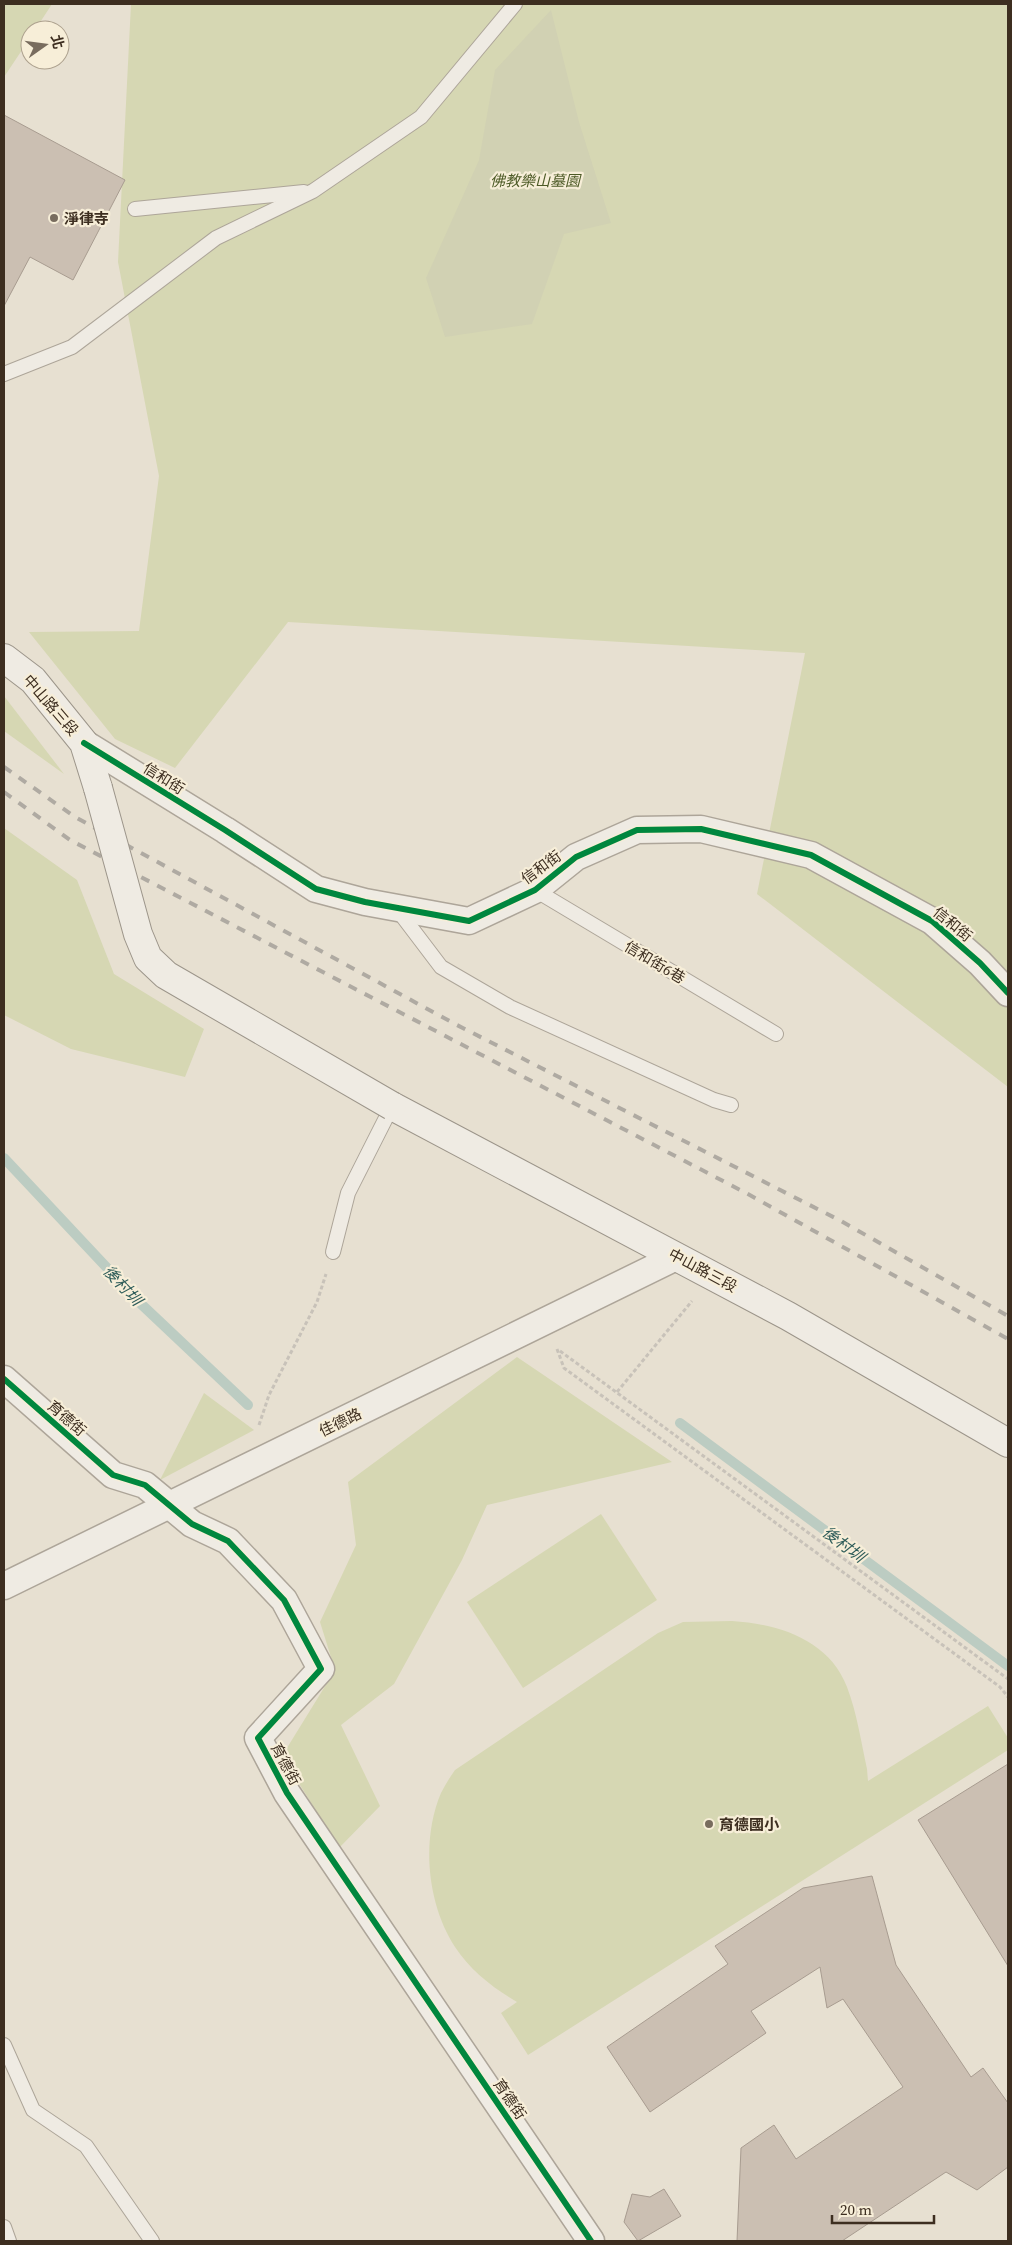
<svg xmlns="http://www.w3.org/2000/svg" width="1012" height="2245" font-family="'Source Serif 4','Noto Sans TC',serif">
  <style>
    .green { fill: #d6d7b3 }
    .cemetery { fill: #d1d1b3 }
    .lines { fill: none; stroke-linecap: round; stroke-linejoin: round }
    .stream { stroke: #bcccc2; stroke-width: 10 }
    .building { fill: #cbbfb2; stroke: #a89c90 }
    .service-casing { stroke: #ada599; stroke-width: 16 }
    .minor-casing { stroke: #ada599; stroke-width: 29 }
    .secondary-casing { stroke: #9c958a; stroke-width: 30 }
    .path { stroke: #c8c2b9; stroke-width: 3; stroke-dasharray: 4 2.5; stroke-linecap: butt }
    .service { stroke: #efebe3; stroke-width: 14 }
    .minor { stroke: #efebe3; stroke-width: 26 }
    .secondary { stroke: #efebe3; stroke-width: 28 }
    .rail { stroke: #afaaa2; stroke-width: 4; stroke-dasharray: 9 9; stroke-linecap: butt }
    .secondary-bridge-casing { stroke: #9c958a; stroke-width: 30; stroke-linecap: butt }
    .secondary-bridge { stroke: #efebe3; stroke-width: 28 }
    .cycleway-casing { stroke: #f7eed8; stroke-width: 9 }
    .cycleway { stroke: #00873e; stroke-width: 6 }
    .poi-dot { fill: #786c5e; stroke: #f7eed8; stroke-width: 2 }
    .labels { text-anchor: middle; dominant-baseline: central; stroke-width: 4.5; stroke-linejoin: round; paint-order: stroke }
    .park-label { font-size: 15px; font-style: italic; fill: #4d5a26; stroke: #f7eed8 }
    .poi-label { font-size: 15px; font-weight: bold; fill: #3d2e20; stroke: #f7eed8; text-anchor: start }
    .street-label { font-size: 15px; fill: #3d2e20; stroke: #f7eed8 }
    .water-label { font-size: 16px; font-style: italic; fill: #2f5d5a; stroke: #f7eed8 }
  </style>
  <rect width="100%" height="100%" fill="#e7e0d1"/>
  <!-- green -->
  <g class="green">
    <polygon points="4,4 52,4 35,30 30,30 30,38 4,77"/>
    <polygon points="131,4 1008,4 1008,1087 757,894 805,653 288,622 175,768 115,739 29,632 139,631 159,476 118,262"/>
    <polygon points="4,696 64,774 4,731"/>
    <polygon points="4,828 77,880 114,974 204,1029 185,1077 71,1049 4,1015"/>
    <polygon points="517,1357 672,1462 487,1505 462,1560 394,1684 341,1725 380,1806 339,1848 282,1756 335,1670 320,1622 356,1545 348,1482"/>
    <polygon points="204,1393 254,1430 160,1480"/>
    <polygon points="601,1514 657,1600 523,1688 467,1602"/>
    <path d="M732 1621C779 1624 829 1640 847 1687 857 1713 861 1742 867 1769L868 1781 988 1706 1008 1738V1750L528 2055 501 2013 517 2002C493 1988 470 1970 455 1947 427 1904 421 1840 441 1793 445 1785 450 1777 455 1770L658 1633 683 1622Z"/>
  </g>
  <!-- cemetery -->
  <polygon class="cemetery" points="551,10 579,122 611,223 564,234 532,324 445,337 426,278 479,160 495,70"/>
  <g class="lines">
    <!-- stream -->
    <g class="stream">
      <polyline points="4,1158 140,1303 248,1405"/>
      <polyline points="680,1423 1008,1666"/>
    </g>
  </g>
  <!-- building -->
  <g class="building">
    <polygon points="4,115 125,180 73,280 30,257 4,306"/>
    <polygon points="1008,1764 1008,1966 918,1820"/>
    <polygon points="872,1876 896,1965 971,2077 983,2068 1008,2103 1008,2167 977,2190 946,2172 842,2241 737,2241 741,2148 774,2125 796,2159 903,2087 843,1999 827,2008 820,1967 751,2011 766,2033 650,2112 607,2047 728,1964 715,1946 803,1888"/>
    <polygon points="664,2189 681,2216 638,2241 624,2222 632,2194 650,2197"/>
  </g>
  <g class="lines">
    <defs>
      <g id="service">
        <polyline points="135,209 304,192"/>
        <polyline points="4,374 72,347 216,238 313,191 421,117 515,4"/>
        <polyline points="535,890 776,1034"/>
        <polyline points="397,909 441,967 510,1007 714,1100 731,1105"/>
        <polyline points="333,1252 348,1193 392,1106"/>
        <polyline points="4,2045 33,2110 86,2146 152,2241"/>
        <polyline points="4,2227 9,2241"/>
      </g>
      <g id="minor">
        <polyline points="84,743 225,830 316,889 365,902 469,921 535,890 576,857 637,830 701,829 811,855 932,921 980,963 1008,993"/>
        <polyline points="4,1379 113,1475 145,1485 192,1524 228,1541 284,1600 321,1669 258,1738 287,1793 591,2241"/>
        <polyline points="4,1586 676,1257"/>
      </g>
      <g id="secondary">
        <polyline points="4,658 33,680 84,743 98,788"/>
        <polyline points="392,1106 788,1316 1008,1443"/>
      </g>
    </defs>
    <!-- service casing -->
    <use href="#service" class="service-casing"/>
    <!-- minor casing -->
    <use href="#minor" class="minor-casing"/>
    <!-- secondary casing -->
    <use href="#secondary" class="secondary-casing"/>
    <!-- path -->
    <g class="path">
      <polyline points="557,1349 564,1368 1000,1687 1008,1697"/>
      <polyline points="560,1351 1008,1679"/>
      <polyline points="617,1392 692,1301"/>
      <polyline points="259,1425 269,1395 317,1302 326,1274"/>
    </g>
    <!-- service -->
    <use href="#service" class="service"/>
    <!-- minor -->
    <use href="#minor" class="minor"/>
    <!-- secondary -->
    <use href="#secondary" class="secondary"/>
    <!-- rail -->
    <g class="rail">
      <polyline points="4,767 75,817 455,1024 841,1221 1008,1316"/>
      <polyline points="4,792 70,840 746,1193 1008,1339"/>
    </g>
    <defs>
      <polyline id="secondary-bridge" points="98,788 138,934 148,958 166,975 392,1106"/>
    </defs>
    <!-- secondary-bridge casing -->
    <use href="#secondary-bridge" class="secondary-bridge-casing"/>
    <!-- secondary-bridge -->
    <use href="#secondary-bridge" class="secondary-bridge"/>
    <defs>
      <g id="cycleway">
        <polyline points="84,743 225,830 316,889 365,902 469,921 535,890 576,857 637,830 701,829 811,855 932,921 980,963 1008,993"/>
        <polyline points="4,1379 113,1475 145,1485 192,1524 228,1541 284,1600 321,1669 258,1738 287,1793 591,2241"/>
      </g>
    </defs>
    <!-- cycleway casing -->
    <use href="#cycleway" class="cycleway-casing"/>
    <!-- cycleway -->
    <use href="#cycleway" class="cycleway"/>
  </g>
  <!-- markers -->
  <g class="poi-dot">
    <circle cx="54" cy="218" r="5"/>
    <circle cx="709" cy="1824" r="5"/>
  </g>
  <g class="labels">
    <!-- park labels -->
    <g class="park-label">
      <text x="535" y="180">佛教樂山墓園</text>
    </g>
    <!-- poi labels -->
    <g class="poi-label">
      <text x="64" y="218">淨律寺</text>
      <text x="719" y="1824">育德國小</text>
    </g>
    <!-- street labels -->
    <g class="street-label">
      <text transform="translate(51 705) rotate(49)">中山路三段</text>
      <text transform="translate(164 778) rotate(32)">信和街</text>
      <text transform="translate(541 867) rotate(-36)">信和街</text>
      <text transform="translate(953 924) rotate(39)">信和街</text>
      <text transform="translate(655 962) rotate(31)">信和街6巷</text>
      <text transform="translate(703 1270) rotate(28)">中山路三段</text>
      <text transform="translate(67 1418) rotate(41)">育德街</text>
      <text transform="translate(340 1422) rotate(-26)">佳德路</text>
      <text transform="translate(286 1764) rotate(62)">育德街</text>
      <text transform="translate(510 2099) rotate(56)">育德街</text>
    </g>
    <!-- water labels -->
    <g class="water-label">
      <text transform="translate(123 1285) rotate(47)">後村圳</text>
      <text transform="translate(844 1544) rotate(37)">後村圳</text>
    </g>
  </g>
  <!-- border -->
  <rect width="1012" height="2245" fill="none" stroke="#3d2e20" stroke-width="10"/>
  <!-- north arrow -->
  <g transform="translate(45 45) rotate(76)"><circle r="24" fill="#f7eed8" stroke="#ada18e"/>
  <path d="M0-4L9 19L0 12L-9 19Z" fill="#786c5e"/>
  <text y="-8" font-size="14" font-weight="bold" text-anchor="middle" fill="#3d2e20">北</text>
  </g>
  <!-- scale -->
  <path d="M832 2215v8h102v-8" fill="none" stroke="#3d2e20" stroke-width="2.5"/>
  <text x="840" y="2215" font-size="15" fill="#3d2e20" stroke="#f7eed8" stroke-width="4" paint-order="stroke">20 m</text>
</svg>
